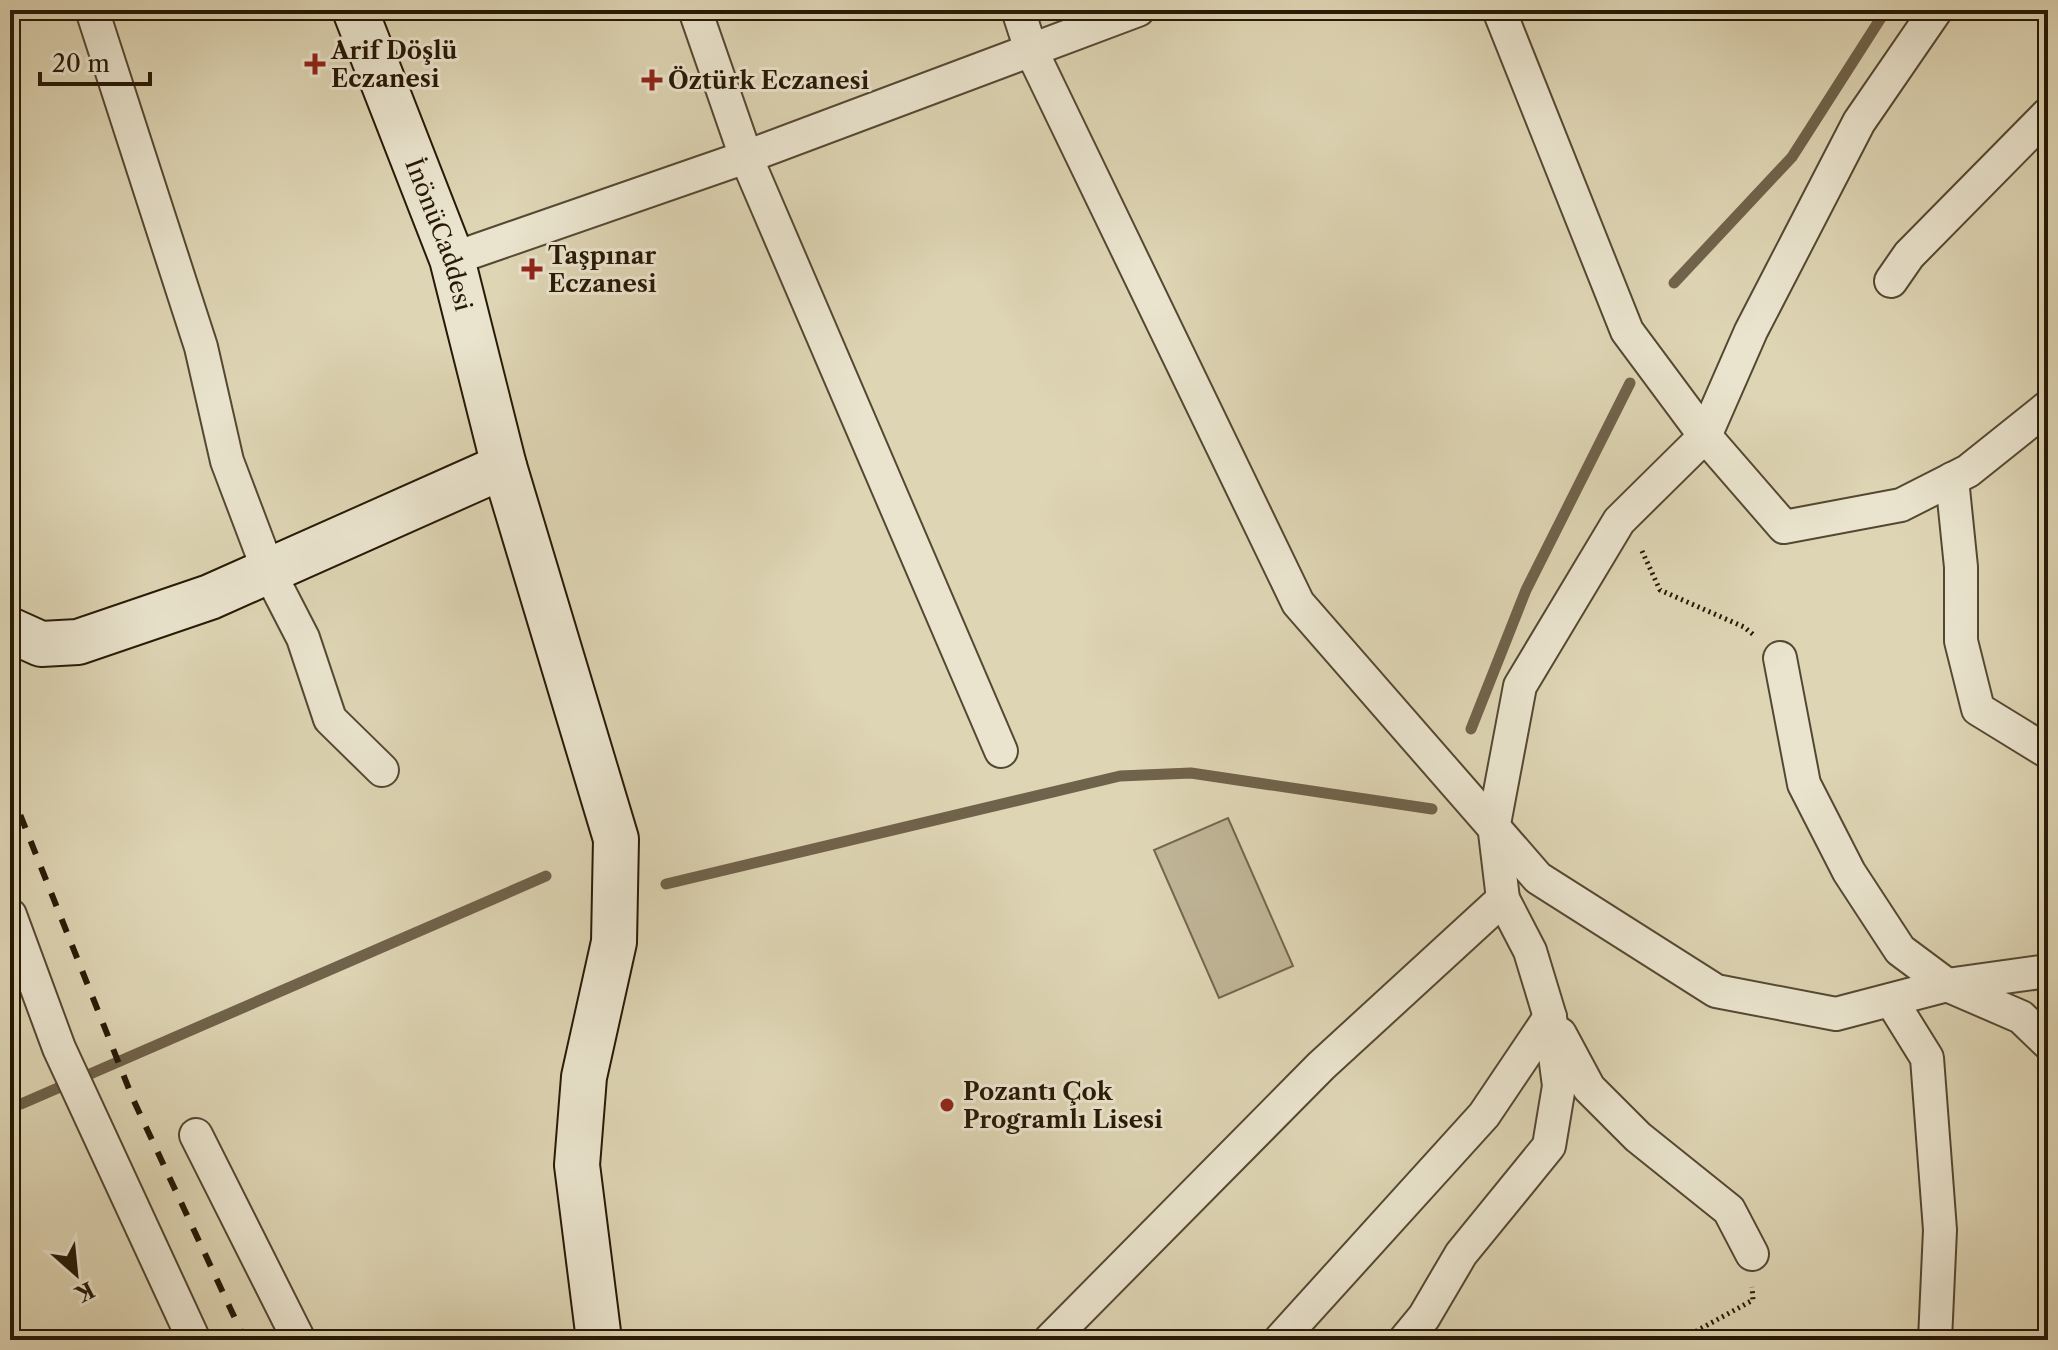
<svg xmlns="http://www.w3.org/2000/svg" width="2058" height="1350" font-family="'Libre Caslon Text',serif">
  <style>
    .green { fill: #bfb596; stroke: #73674e; stroke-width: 2 }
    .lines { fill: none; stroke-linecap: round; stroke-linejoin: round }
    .stream { stroke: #70634b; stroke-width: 11 }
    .minor-casing { stroke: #554832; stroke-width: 36 }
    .secondary-casing { stroke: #271906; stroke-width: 48 }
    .path { stroke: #271906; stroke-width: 5; stroke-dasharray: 2 4; stroke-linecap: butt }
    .minor { stroke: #eae4ce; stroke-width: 32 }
    .secondary { stroke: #eae4ce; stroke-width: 44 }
    .rail { stroke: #271906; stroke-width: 6; stroke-dasharray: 14 14; stroke-linecap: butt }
    .poi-dot { fill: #8f2418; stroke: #eae4ce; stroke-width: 3 }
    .labels { text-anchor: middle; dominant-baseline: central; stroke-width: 6; stroke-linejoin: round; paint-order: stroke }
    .poi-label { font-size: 24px; font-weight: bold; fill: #271906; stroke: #eae4ce; text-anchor: start }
    .street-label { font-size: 24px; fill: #271906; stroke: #eae4ce }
  </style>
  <rect width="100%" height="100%" fill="#ded5b4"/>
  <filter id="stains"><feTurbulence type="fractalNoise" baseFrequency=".0025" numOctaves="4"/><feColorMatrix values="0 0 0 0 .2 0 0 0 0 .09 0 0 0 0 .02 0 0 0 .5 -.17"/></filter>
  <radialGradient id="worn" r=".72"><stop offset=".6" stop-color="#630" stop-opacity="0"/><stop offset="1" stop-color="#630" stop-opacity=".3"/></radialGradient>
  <!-- green -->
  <polygon class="green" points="1228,818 1293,966 1219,998 1154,850"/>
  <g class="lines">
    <!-- stream -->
    <g class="stream">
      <polyline points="1674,283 1792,157 1886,10"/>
      <polyline points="1471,729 1526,590 1630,383"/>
      <polyline points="666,884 1120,776 1191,773 1432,809"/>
      <polyline points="10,1104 21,1104 546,876"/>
    </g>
    <defs>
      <g id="minor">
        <polyline points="92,10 201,347 227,461 269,572 303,638 330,719 382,770"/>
        <polyline points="695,10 746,157 1001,751"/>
        <polyline points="1018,10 1031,50 1298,603 1538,878 1716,991 1836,1014 1947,985 2048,971"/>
        <polyline points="1499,10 1627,331 1705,436 1784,527 1901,505 1968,471 2048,407"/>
        <polyline points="452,259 746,157 1138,10"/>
        <polyline points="1891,281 1909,255 2048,114"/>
        <polyline points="1952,479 1961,567 1961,641 1978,709 2048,752"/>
        <polyline points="1780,658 1804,784 1849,872 1900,950 1947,985 2021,1017 2048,1043"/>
        <polyline points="10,915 59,1048 194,1340"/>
        <polyline points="1891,1000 1927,1058 1940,1230 1935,1340"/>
        <polyline points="1560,1034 1589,1088 1638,1137 1729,1210 1752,1254"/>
        <polyline points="196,1135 299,1340"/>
        <polyline points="1050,1340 1321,1066 1503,899 1494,824 1520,686 1619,521 1705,436 1751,331 1859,122 1936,10"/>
        <polyline points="1280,1340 1484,1115 1550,1017"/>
        <polyline points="1405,1340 1424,1317 1461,1254 1549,1146 1559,1086 1550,1017 1530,951 1503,899"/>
      </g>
      <g id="secondary">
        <path id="s1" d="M355 10 452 259 504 466 616 839 614 942 584 1077 577 1165 599 1340"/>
        <polyline points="10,630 41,644 78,642 210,597 504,466"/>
      </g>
    </defs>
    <!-- minor casing -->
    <use href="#minor" class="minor-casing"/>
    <!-- secondary casing -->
    <use href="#secondary" class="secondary-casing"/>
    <!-- path -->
    <g class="path">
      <polyline points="1642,551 1660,590 1744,627 1755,636"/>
      <polyline points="1680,1340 1753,1300 1752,1287"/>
    </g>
    <!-- minor -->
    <use href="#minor" class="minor"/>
    <!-- secondary -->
    <use href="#secondary" class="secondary"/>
    <!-- rail -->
    <polyline class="rail" points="10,789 133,1099 245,1340"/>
  </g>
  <!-- markers -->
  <g class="poi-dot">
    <path d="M311 52h8v8h8v8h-8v8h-8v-8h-8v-8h8z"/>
    <path d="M648 68h8v8h8v8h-8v8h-8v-8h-8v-8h8z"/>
    <path d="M528 257h8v8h8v8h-8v8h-8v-8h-8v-8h8z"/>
    <circle cx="947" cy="1105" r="8"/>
  </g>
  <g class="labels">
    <!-- poi labels -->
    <g class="poi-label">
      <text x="331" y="50">Arif Döşlü<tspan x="331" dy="28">Eczanesi</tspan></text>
      <text x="668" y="80">Öztürk Eczanesi</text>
      <text x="548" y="255">Taşpınar<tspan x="548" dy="28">Eczanesi</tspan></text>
      <text x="963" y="1091">Pozantı Çok<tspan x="963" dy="28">Programlı Lisesi</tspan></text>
    </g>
    <!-- street labels -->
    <g class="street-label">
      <text stroke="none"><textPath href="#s1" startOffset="240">İnönüCaddesi</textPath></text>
    </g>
  </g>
  <!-- margin -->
  <rect width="2058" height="1350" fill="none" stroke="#ded5b4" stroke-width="40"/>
  <rect x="12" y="12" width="2034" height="1326" fill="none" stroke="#271906" stroke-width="4"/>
  <rect x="20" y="20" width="2018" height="1310" fill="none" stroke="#271906" stroke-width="2"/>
  <!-- north arrow -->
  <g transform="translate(76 1274) rotate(153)" stroke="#eae4ce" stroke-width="6" paint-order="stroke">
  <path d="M0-6L14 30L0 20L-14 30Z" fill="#271906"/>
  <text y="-12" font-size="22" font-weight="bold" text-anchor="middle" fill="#271906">K</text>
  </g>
  <!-- scale -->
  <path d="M40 72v12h110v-12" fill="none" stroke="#271906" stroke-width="4"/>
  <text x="52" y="72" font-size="24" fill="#271906" stroke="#eae4ce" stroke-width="6" paint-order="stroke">20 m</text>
  <rect width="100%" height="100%" filter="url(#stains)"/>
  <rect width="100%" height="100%" fill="url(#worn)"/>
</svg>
